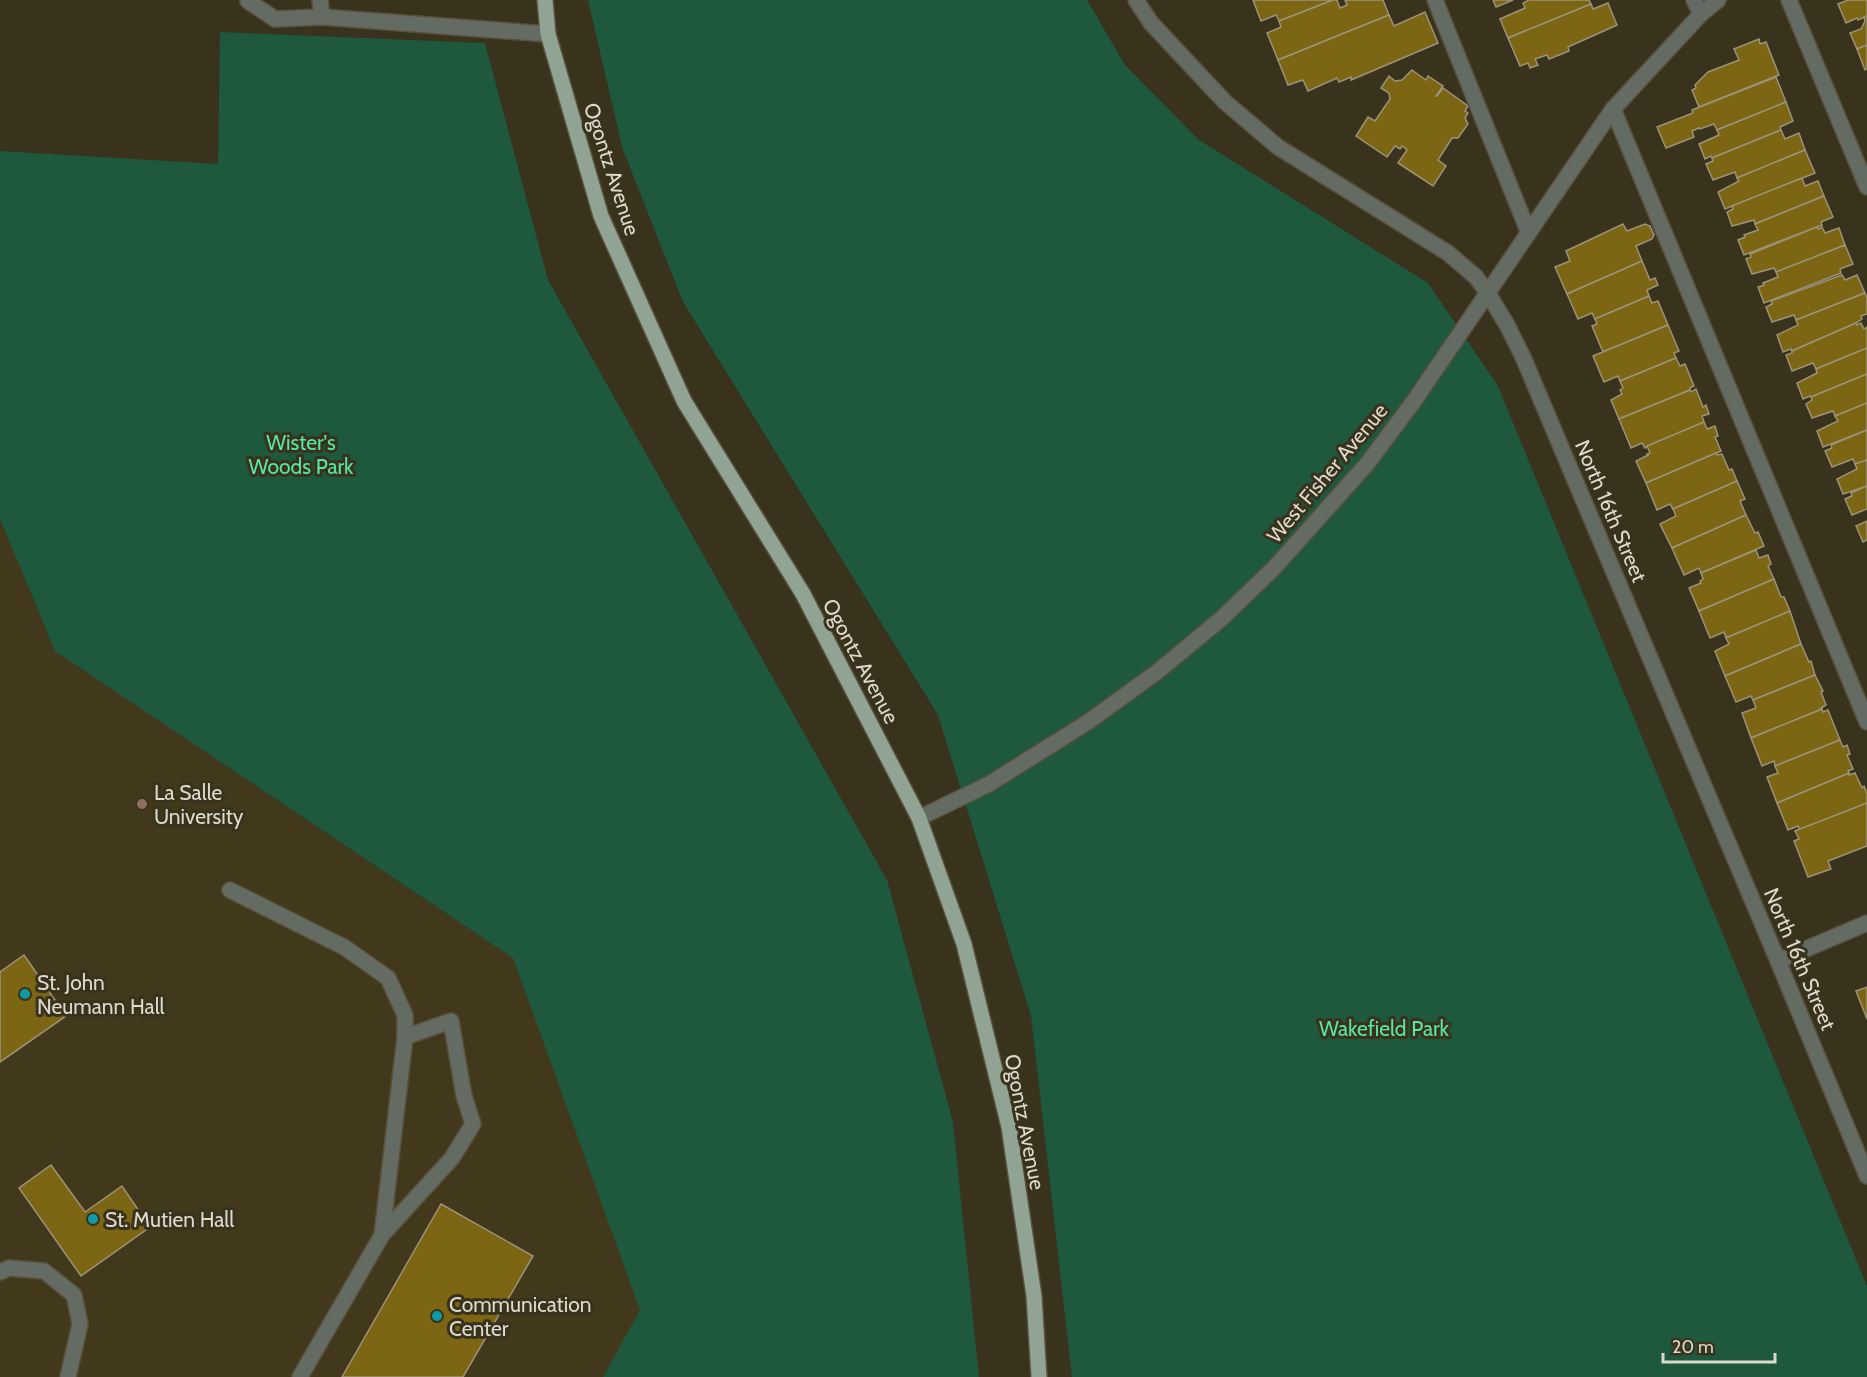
<svg xmlns="http://www.w3.org/2000/svg" width="1867" height="1377" font-family="Cabin,sans-serif">
  <style>
    .built { fill: #42391c }
    .green { fill: #1e583d }
    .building { fill: #7c6613; stroke: #9b937a; stroke-width: 1.5 }
    .lines { fill: none; stroke-linecap: round; stroke-linejoin: round }
    .lane-casing { stroke: #57503c; stroke-width: 18 }
    .street-casing { stroke: #57503c; stroke-width: 18 }
    .primary-casing { stroke: #57503c; stroke-width: 18 }
    .lane { stroke: #636b63; stroke-width: 15 }
    .street { stroke: #636b63; stroke-width: 15 }
    .primary { stroke: #91a392; stroke-width: 15 }
    .education-dot { fill: #8d6e63; stroke: #39321c; stroke-width: 2 }
    .culture-dot { fill: #0f9aa8; stroke: #39321c; stroke-width: 2 }
    .labels { text-anchor: middle; dominant-baseline: central; stroke-width: 6; stroke-linejoin: round; paint-order: stroke }
    .street-label { font-size: 21px; fill: #ddd9cc; stroke: #39321c }
    .park-label { font-size: 21px; fill: #57e6a5; stroke: #39321c }
    .poi-label { font-size: 21px; fill: #ddd9cc; stroke: #39321c; text-anchor: start }
  </style>
  <rect width="100%" height="100%" fill="#39321c"/>
  <!-- built -->
  <polygon class="built" points="0,519 55,651 513,958 641,1310 603,1377 0,1377"/>
  <!-- green -->
  <g class="green">
    <polygon points="588,0 1087,0 1125,65 1199,140 1428,283 1498,386 1867,1286 1867,1377 1072,1377 1031,1016 938,715 683,302 622,147"/>
    <polygon points="220,32 485,43 548,280 887,880 953,1122 979,1377 603,1377 640,1310 513,958 55,651 0,519 0,151 218,164"/>
  </g>
  <!-- building -->
  <g class="building">
    <polygon points="1253,0 1333,0 1279,21 1276,15 1261,21"/>
    <polygon points="1333,0 1337,0 1340,8 1347,5 1345,0 1383,0 1389,15 1278,60 1267,33 1281,27 1279,21"/>
    <polygon points="1493,0 1513,0 1496,7"/>
    <polygon points="1529,0 1589,0 1591,4 1508,38 1500,19 1525,8 1523,3"/>
    <polygon points="1848,0 1867,0 1867,16 1858,20 1857,18 1846,23 1838,4"/>
    <polygon points="1608,3 1617,25 1568,47 1569,51 1549,59 1547,55 1535,59 1538,65 1530,68 1528,63 1520,66 1508,38 1591,4 1593,9"/>
    <polygon points="1425,12 1438,43 1351,80 1351,77 1339,82 1337,78 1308,91 1303,80 1288,85 1278,60 1389,15 1394,26"/>
    <polygon points="1867,16 1867,45 1857,49 1850,33 1861,29 1865,21 1864,17"/>
    <polygon points="1759,39 1760,44 1766,42 1779,75 1699,107 1692,90 1696,88 1695,85 1708,72 1739,60 1734,49"/>
    <polygon points="1867,45 1867,69 1865,70 1857,49"/>
    <polygon points="1412,70 1426,80 1428,76 1443,86 1436,96 1437,96 1443,88 1468,106 1465,111 1468,113 1465,118 1468,124 1458,138 1452,138 1438,160 1446,166 1433,186 1398,163 1407,150 1402,146 1400,149 1395,146 1387,157 1356,136 1368,117 1375,121 1390,99 1389,93 1381,88 1389,76 1395,81 1402,80"/>
    <polygon points="1776,77 1786,102 1717,130 1714,124 1700,129 1699,128 1692,131 1694,137 1666,148 1657,127 1693,113 1692,110"/>
    <polygon points="1786,102 1793,121 1780,127 1781,130 1712,158 1711,156 1705,159 1699,144 1719,135 1717,130"/>
    <polygon points="1781,130 1785,139 1799,133 1805,150 1737,178 1735,172 1713,180 1706,164 1713,161 1712,158"/>
    <polygon points="1805,150 1815,173 1725,209 1718,192 1739,181 1737,178"/>
    <polygon points="1802,178 1805,186 1818,181 1824,196 1755,224 1754,220 1732,226 1727,212 1733,209 1732,206"/>
    <polygon points="1824,196 1833,217 1821,222 1822,225 1744,255 1738,240 1745,237 1744,235 1758,230 1755,224"/>
    <polygon points="1623,224 1627,231 1645,224 1650,226 1654,235 1652,239 1636,246 1642,261 1567,294 1555,267 1570,261 1566,251"/>
    <polygon points="1817,227 1818,229 1822,227 1825,233 1839,228 1845,245 1776,272 1774,268 1752,274 1746,259 1751,257 1750,254"/>
    <polygon points="1845,245 1853,264 1840,269 1841,273 1764,303 1758,287 1764,285 1763,283 1778,277 1776,272"/>
    <polygon points="1642,261 1650,280 1655,278 1658,285 1647,290 1649,296 1595,319 1592,313 1578,319 1567,294"/>
    <polygon points="1842,275 1845,280 1857,275 1865,293 1796,320 1794,315 1772,322 1766,307 1772,304 1771,301"/>
    <polygon points="1865,293 1867,298 1867,314 1861,316 1862,319 1856,323 1792,351 1791,349 1783,352 1777,335 1798,325 1796,320"/>
    <polygon points="1649,296 1652,303 1658,301 1668,325 1603,352 1592,326 1597,324 1595,319"/>
    <polygon points="1856,323 1857,325 1861,323 1864,329 1867,327 1867,348 1816,369 1813,363 1792,371 1786,355 1792,353 1792,351"/>
    <polygon points="1668,325 1679,351 1674,353 1676,358 1620,381 1618,376 1604,382 1593,356"/>
    <polygon points="1867,348 1867,374 1811,397 1810,396 1803,399 1797,383 1817,373 1816,369"/>
    <polygon points="1676,358 1680,366 1685,364 1694,386 1690,388 1690,390 1619,419 1611,400 1622,394 1620,390 1623,388 1620,381"/>
    <polygon points="1867,374 1867,403 1835,416 1833,411 1812,418 1806,404 1812,400 1811,397"/>
    <polygon points="1696,389 1703,407 1706,405 1709,414 1702,416 1704,422 1645,448 1642,443 1631,448 1619,419 1690,390 1691,392"/>
    <polygon points="1867,403 1867,430 1823,447 1817,431 1838,421 1835,416"/>
    <polygon points="1704,422 1707,429 1715,426 1718,436 1715,437 1721,451 1646,483 1636,461 1648,455 1647,454 1650,453 1647,446"/>
    <polygon points="1867,430 1867,460 1855,464 1853,459 1832,467 1825,451 1832,448 1831,445"/>
    <polygon points="1716,453 1717,455 1722,454 1729,470 1732,469 1737,481 1673,509 1670,504 1657,510 1646,483"/>
    <polygon points="1867,460 1867,486 1843,494 1837,479 1857,469 1855,464"/>
    <polygon points="1737,481 1745,499 1740,501 1746,515 1672,548 1660,524 1676,516 1673,509"/>
    <polygon points="1867,486 1867,509 1852,515 1845,499 1852,496 1851,493"/>
    <polygon points="1746,515 1755,533 1758,532 1764,546 1701,573 1699,568 1684,575 1672,548"/>
    <polygon points="1867,521 1867,540 1863,542 1856,526"/>
    <polygon points="1756,550 1759,558 1768,555 1771,564 1768,566 1774,579 1699,611 1689,588 1701,583 1700,581 1703,579 1701,573"/>
    <polygon points="1774,579 1781,597 1784,597 1790,611 1726,638 1724,632 1710,638 1699,611"/>
    <polygon points="1790,611 1801,644 1725,676 1715,651 1729,644 1726,638"/>
    <polygon points="1801,644 1809,662 1811,661 1815,675 1753,700 1751,696 1736,702 1725,676"/>
    <polygon points="1815,675 1823,691 1821,692 1826,705 1821,708 1822,709 1751,738 1742,713 1756,708 1753,700"/>
    <polygon points="1822,709 1823,712 1828,710 1840,740 1775,766 1774,761 1762,766 1751,738"/>
    <polygon points="1840,740 1843,747 1847,745 1850,754 1847,755 1853,769 1848,771 1849,773 1777,803 1767,777 1778,773 1775,766"/>
    <polygon points="1849,773 1849,775 1855,773 1862,788 1864,786 1867,794 1867,803 1800,830 1798,826 1788,830 1777,803"/>
    <polygon points="1867,803 1867,846 1828,861 1831,869 1808,877 1794,841 1799,839 1795,831"/>
    <polygon points="24,955 66,1016 0,1062 0,972"/>
    <polygon points="1867,987 1867,1019 1856,991"/>
    <polygon points="51,1165 85,1212 122,1186 150,1227 81,1276 19,1188"/>
    <polygon points="441,1204 533,1256 463,1377 342,1377"/>
  </g>
  <g class="lines">
    <defs>
      <g id="lane">
        <polyline points="320,0 322,17"/>
        <polyline points="1435,0 1528,231"/>
        <polyline points="248,1 275,19 322,17 548,34"/>
        <polyline points="1613,109 1867,722"/>
        <polyline points="230,890 344,947 388,978 405,1015 405,1037"/>
        <polyline points="0,1272 9,1268 44,1271 74,1295 80,1324 68,1377"/>
        <polyline points="300,1377 382,1235 452,1158 473,1124 464,1096 451,1021 405,1037 382,1235"/>
      </g>
      <g id="street">
        <polyline points="1136,0 1151,23 1225,102 1278,147 1448,253 1476,277 1487,292 1507,325 1523,357 1778,961 1867,1176"/>
        <polyline points="1694,0 1701,14"/>
        <polyline points="1789,0 1867,187"/>
        <polyline points="919,818 989,784 1088,722 1157,672 1221,619 1274,568 1367,464 1414,401 1613,109 1701,14 1718,0"/>
        <polyline points="1778,961 1867,923"/>
      </g>
      <polyline id="primary" points="545,0 548,34 601,216 684,401 803,594 919,818 964,944 1009,1127 1034,1296 1039,1377"/>
    </defs>
    <!-- lane casing -->
    <use href="#lane" class="lane-casing"/>
    <!-- street casing -->
    <use href="#street" class="street-casing"/>
    <!-- primary casing -->
    <use href="#primary" class="primary-casing"/>
    <!-- lane -->
    <use href="#lane" class="lane"/>
    <!-- street -->
    <use href="#street" class="street"/>
    <!-- primary -->
    <use href="#primary" class="primary"/>
  </g>
  <!-- markers -->
  <circle class="education-dot" cx="142" cy="804" r="6"/>
  <g class="culture-dot">
    <circle cx="25" cy="994" r="6"/>
    <circle cx="93" cy="1219" r="6"/>
    <circle cx="437" cy="1316" r="6"/>
  </g>
  <g class="labels">
    <!-- street labels -->
    <g class="street-label">
      <text transform="translate(612 169) rotate(72)">Ogontz Avenue</text>
      <text transform="translate(1327 473) rotate(-50)">West Fisher Avenue</text>
      <text transform="translate(1611 511) rotate(67)">North 16th Street</text>
      <text transform="translate(861 661) rotate(62)">Ogontz Avenue</text>
      <text transform="translate(1800 959) rotate(67)">North 16th Street</text>
      <text transform="translate(1025 1122) rotate(79)">Ogontz Avenue</text>
    </g>
    <!-- park labels -->
    <g class="park-label">
      <text x="301" y="442">Wister's<tspan x="301" dy="24">Woods Park</tspan></text>
      <text x="1384" y="1028">Wakefield Park</text>
    </g>
    <!-- poi labels -->
    <g class="poi-label">
      <text x="154" y="792">La Salle<tspan x="154" dy="24">University</tspan></text>
      <text x="37" y="982">St. John<tspan x="37" dy="24">Neumann Hall</tspan></text>
      <text x="105" y="1219">St. Mutien Hall</text>
      <text x="449" y="1304">Communication<tspan x="449" dy="24">Center</tspan></text>
    </g>
  </g>
  <!-- scale -->
  <path d="M1663 1353v9h112v-9" fill="none" stroke="#ddd9cc" stroke-width="3"/>
  <text x="1672" y="1353" font-size="18" fill="#ddd9cc" stroke="#39321c" stroke-width="4.5" paint-order="stroke">20 m</text>
</svg>
